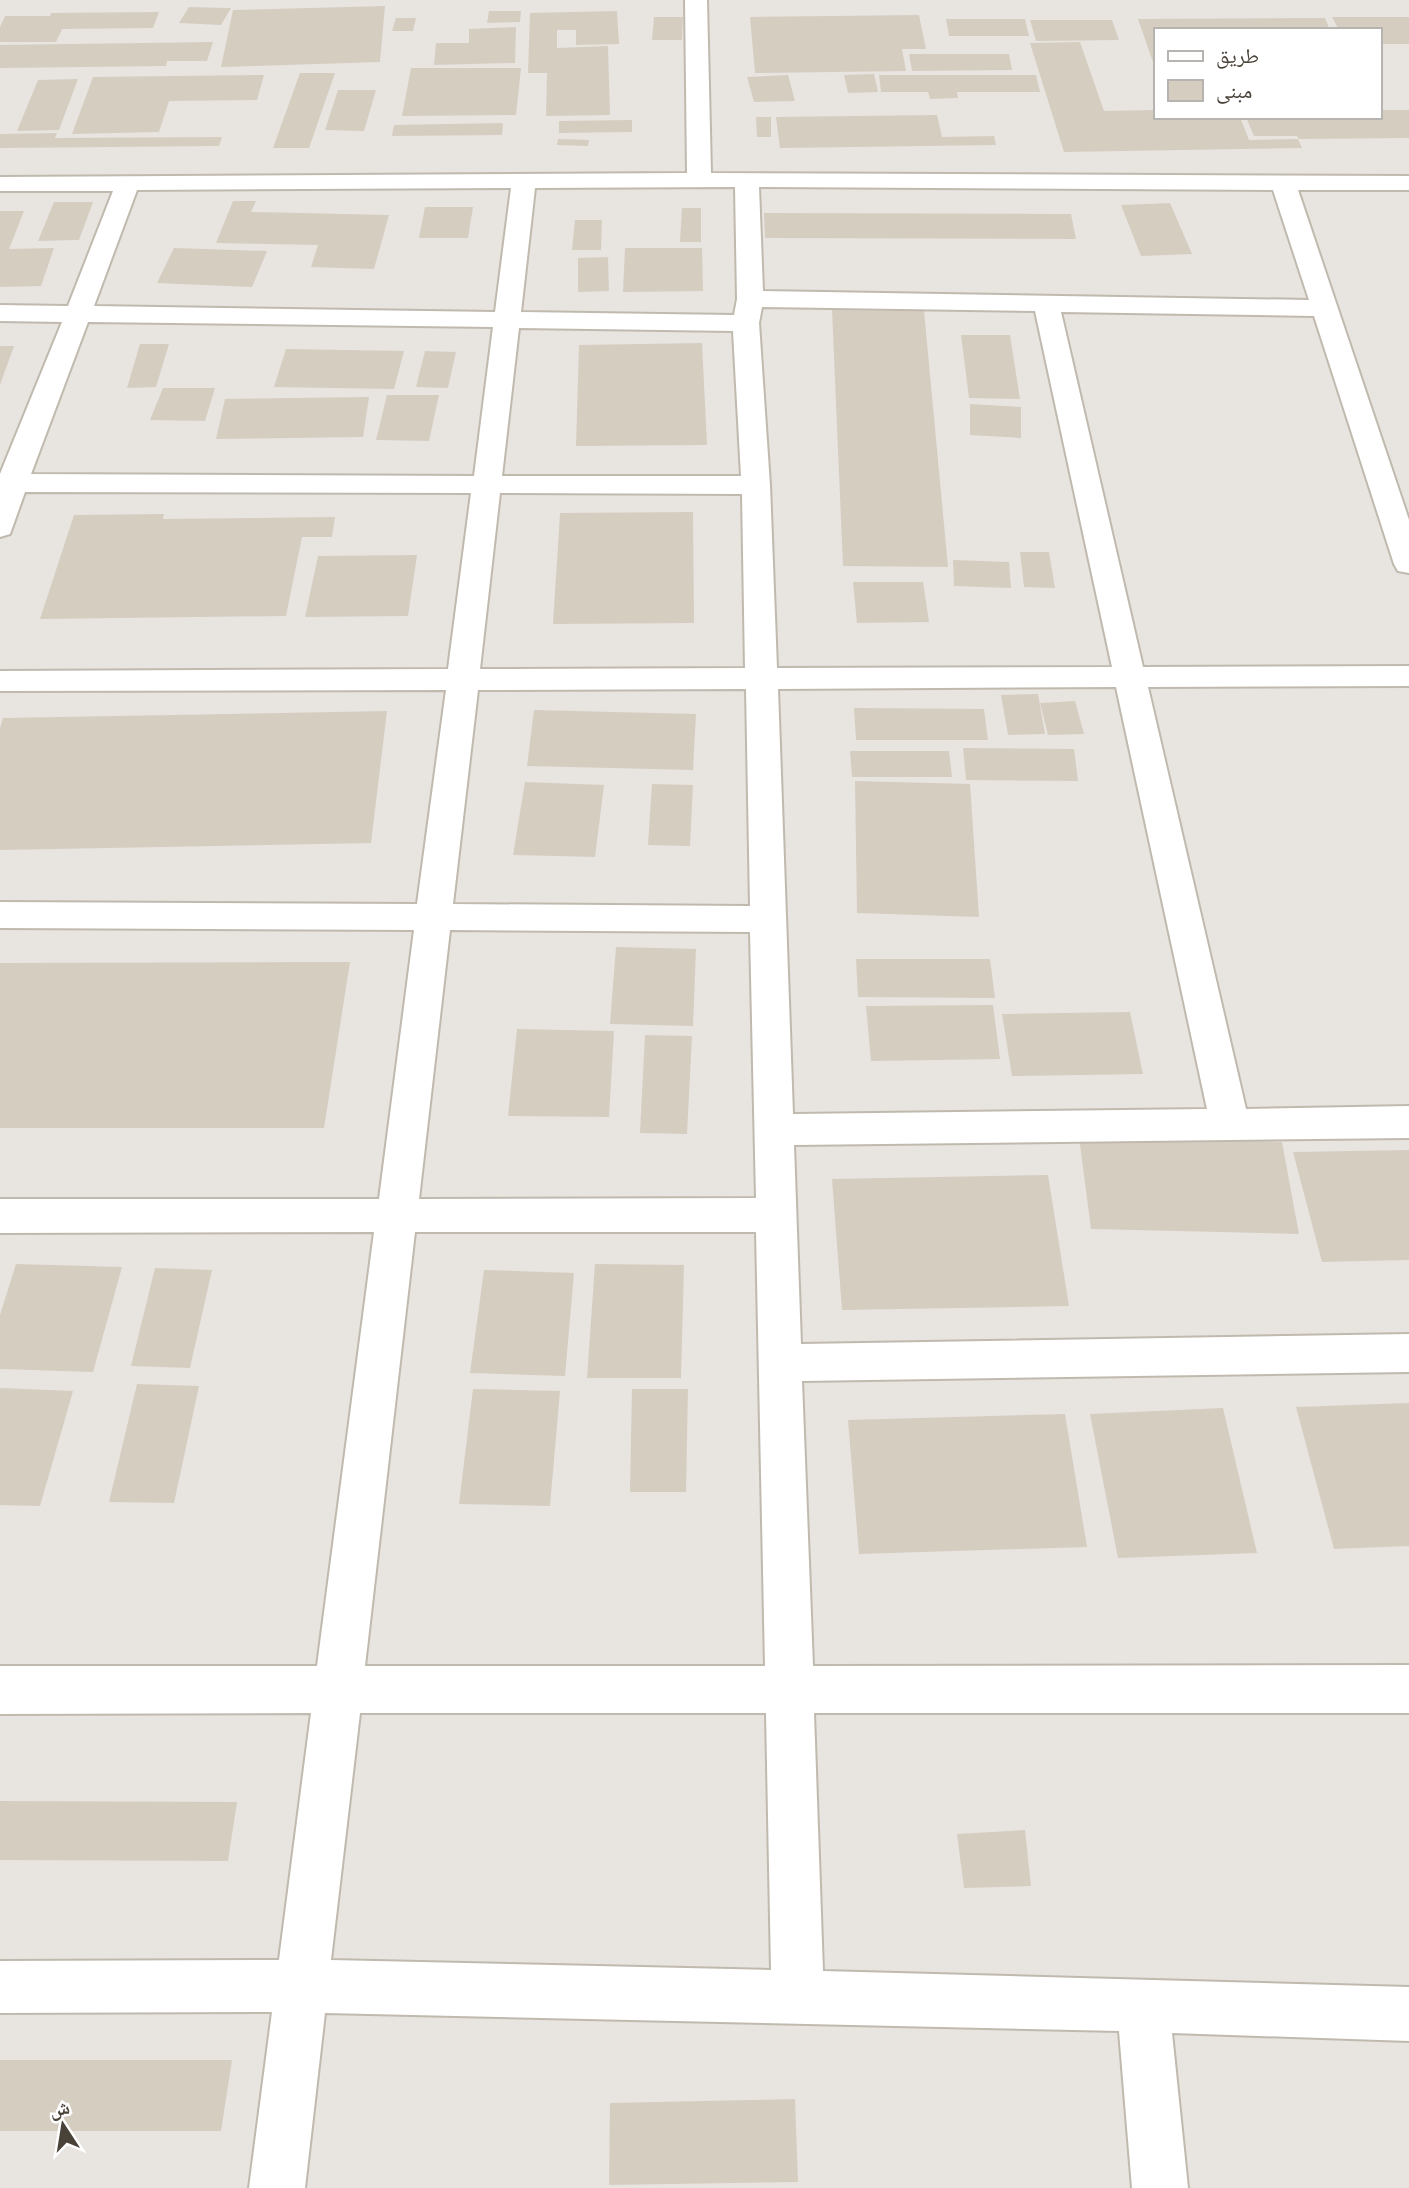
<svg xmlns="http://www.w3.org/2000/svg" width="1409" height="2188" font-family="Montserrat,'Noto Naskh Arabic',sans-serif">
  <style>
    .industrial { fill: #e8e4e0; fill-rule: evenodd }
    .building { fill: #d6cdc1 }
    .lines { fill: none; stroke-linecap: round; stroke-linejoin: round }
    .minor-casing { stroke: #c0b9ae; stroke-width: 4 }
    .minor { fill: #fff; fill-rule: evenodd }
  </style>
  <rect width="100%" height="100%" fill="#f5f2eb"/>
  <!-- industrial -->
  <path class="industrial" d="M0 0H1409V2188H0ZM1155 30H1379V117H1155Z"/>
  <!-- building -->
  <g class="building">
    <polygon points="385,6 380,62 221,67 233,10"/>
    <polygon points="189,7 231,8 221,25 179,23"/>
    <polygon points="489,11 521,11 520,22 487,23"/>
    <polygon points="617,11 619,44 576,45 576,30 557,30 557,48 608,46 610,115 546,116 547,73 528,73 530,13"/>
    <polygon points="159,12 153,28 62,29 56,42 0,42 0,27 5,16 50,16 51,13"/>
    <polygon points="919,15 926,49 902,49 906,71 755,73 750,17"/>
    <polygon points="654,17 683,17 682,40 652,40"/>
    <polygon points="1332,17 1409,17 1409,44 1379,44 1379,30 1339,30"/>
    <polygon points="396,18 416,18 413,31 392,31"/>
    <polygon points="1325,18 1330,30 1155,30 1155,68 1138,19"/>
    <polygon points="946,19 1025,19 1029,36 949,36"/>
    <polygon points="1030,20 1112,20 1119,40 1036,41"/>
    <polygon points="516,27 515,63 434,65 436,43 469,43 469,29"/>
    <polygon points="213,42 207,61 167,61 166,66 0,68 0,45"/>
    <polygon points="1080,42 1104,111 1155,110 1155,117 1240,117 1249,140 1298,139 1302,148 1064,152 1030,43"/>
    <polygon points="909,54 1009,54 1012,70 912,71"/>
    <polygon points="411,68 521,68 516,115 402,116"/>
    <polygon points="300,73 335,73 309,148 273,148"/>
    <polygon points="874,74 878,92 848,93 844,75"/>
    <polygon points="264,75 257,100 169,101 159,132 72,134 93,77"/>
    <polygon points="788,75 795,101 754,102 747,77"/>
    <polygon points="879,75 1036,75 1040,92 957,92 958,98 930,99 928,92 881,92"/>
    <polygon points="78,79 59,130 17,131 38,80"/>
    <polygon points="338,90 376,90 364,131 325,130"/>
    <polygon points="1379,110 1409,110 1409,138 1299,139 1297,136 1254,136 1246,117 1379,117"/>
    <polygon points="937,115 942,137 994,136 996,145 780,148 776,117"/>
    <polygon points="756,117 771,117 771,137 757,137"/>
    <polygon points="632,120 632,132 559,133 559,121"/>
    <polygon points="503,123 502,135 392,136 394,125"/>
    <polygon points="57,133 55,138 222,137 219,146 0,148 0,134"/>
    <polygon points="558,139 589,140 588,146 557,145"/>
    <polygon points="233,201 256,201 251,212 389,215 374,269 311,267 318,245 216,243"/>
    <polygon points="54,202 93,202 79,240 38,241"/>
    <polygon points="1170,203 1192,254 1141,256 1121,205"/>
    <polygon points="425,207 473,207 468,238 419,238"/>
    <polygon points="682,208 701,208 701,242 680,242"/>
    <polygon points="0,211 24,211 9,249 54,248 41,286 0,287"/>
    <polygon points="764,213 1071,214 1076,239 765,238"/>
    <polygon points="575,220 602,220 601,250 572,250"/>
    <polygon points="174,248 267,251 252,287 157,283"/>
    <polygon points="625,248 702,248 703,291 623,292"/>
    <polygon points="608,257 609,291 578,292 578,258"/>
    <polygon points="832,310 924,311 948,567 843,566"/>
    <polygon points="961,335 1010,335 1020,399 969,398"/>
    <polygon points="702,343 707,445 576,446 579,345"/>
    <polygon points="140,344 169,344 156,387 127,388"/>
    <polygon points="0,346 14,346 0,385"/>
    <polygon points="286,349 404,351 394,389 274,387"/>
    <polygon points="425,351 456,352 448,388 416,387"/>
    <polygon points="163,388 215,388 205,421 150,420"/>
    <polygon points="387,395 439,395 429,441 376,440"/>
    <polygon points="369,397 363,437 216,439 225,399"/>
    <polygon points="970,404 1021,407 1021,438 970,435"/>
    <polygon points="693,512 694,623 553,624 560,513"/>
    <polygon points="164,514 163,519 335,517 332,537 302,537 286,616 40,619 74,515"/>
    <polygon points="1020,552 1049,552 1055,588 1024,587"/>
    <polygon points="417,555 408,616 305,617 318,556"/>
    <polygon points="953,560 1009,562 1011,588 954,586"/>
    <polygon points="853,582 923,582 929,622 857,623"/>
    <polygon points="1038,694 1045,734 1008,735 1001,695"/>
    <polygon points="1075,701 1084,734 1048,735 1040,703"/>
    <polygon points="854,708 984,709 988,740 856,740"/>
    <polygon points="534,710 696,714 693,770 527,766"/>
    <polygon points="387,711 371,843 0,850 0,728 3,718"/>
    <polygon points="963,748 1074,749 1078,781 966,780"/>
    <polygon points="850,751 949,751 952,777 852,777"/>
    <polygon points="855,781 970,784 979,917 857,913"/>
    <polygon points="525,782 604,785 595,857 513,855"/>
    <polygon points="652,784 693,785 690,846 648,845"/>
    <polygon points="616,947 696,949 693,1026 610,1024"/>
    <polygon points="856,959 990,959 995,998 858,997"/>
    <polygon points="350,962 324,1128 0,1128 0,963"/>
    <polygon points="993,1005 1000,1059 871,1061 866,1006"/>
    <polygon points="1130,1012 1143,1074 1012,1076 1002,1014"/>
    <polygon points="517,1029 614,1031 609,1117 508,1116"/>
    <polygon points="645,1035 692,1036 687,1134 640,1133"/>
    <polygon points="1079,1137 1282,1142 1299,1234 1091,1229"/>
    <polygon points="1409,1150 1409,1260 1322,1262 1293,1152"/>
    <polygon points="1048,1175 1069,1306 842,1310 832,1179"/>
    <polygon points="16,1264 122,1267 93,1372 0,1369 0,1315"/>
    <polygon points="595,1264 684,1265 681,1378 587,1378"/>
    <polygon points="155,1268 212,1270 190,1368 131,1366"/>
    <polygon points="484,1270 574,1273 565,1376 470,1373"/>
    <polygon points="137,1384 199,1386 174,1503 109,1502"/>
    <polygon points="0,1388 73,1391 40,1506 0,1505"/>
    <polygon points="473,1389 560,1391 550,1506 459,1504"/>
    <polygon points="632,1389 688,1389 686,1492 630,1492"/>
    <polygon points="1409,1403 1409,1546 1334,1549 1296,1407"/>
    <polygon points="1223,1408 1257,1553 1118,1558 1090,1414"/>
    <polygon points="1065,1414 1087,1547 859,1554 848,1420"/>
    <polygon points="0,1801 237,1802 228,1861 0,1860"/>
    <polygon points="1025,1830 1031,1886 964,1888 957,1834"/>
    <polygon points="0,2060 232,2060 221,2131 0,2131"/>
    <polygon points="795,2099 798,2182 609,2185 610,2103"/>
  </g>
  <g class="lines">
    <defs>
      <path id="minor" d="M685 0H707L711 173 1409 176V190H1298L1409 520V573L1398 571 1394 564 1314 316 1061 312 1143 667 1409 666V686L1148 687 1246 1109 1409 1106V1138L794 1145 801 1344 1409 1334V1372L802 1381 813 1666 1409 1665V1713H814L823 1971 1409 1987V2041L1172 2033 1188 2188H1132L1119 2031 325 2013 305 2188H249L272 2012 0 2013V1961L279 1960 311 1713 0 1714V1666H317L374 1232 0 1233V1199H379L414 930 0 928V902L417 904 446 690 0 691V671L448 669 471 493 25 492 10 534 0 537V474L62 322 0 321V305L68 306 113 191H0V177L687 173ZM735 187 737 299 734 315 521 312 535 188ZM759 187 1273 190 1309 300 763 291ZM511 188 495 312 94 306 137 190ZM762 307 1035 311 1112 667 777 668 770 485 759 323ZM88 322 493 327 474 476 31 474ZM519 328 733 331 741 476H502ZM500 493 742 494 745 668 480 669ZM1116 687 1207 1109 793 1114 778 689ZM746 689 750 906 453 904 478 690ZM450 930 750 932 756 1198 419 1199ZM415 1232H756L765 1666H365ZM360 1713H766L771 1970 331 1960Z"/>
    </defs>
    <!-- minor casing -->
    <use href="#minor" class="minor-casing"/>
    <!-- minor -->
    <use href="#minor" class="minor"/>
  </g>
  <!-- legend -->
  <rect x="1154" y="28" width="228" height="91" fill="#ffffff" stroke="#b6b3b0" stroke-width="2"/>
  <rect x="1168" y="51" width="35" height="10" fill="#ffffff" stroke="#b6b3b0" stroke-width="2"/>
  <text x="1216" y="63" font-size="21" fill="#494239">طريق</text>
  <rect x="1168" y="80" width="35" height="21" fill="#d6cdc1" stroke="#b6b3b0" stroke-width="2"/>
  <text x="1216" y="98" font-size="21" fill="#494239">مبنى</text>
  <!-- north arrow -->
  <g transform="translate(63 2125) rotate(348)" stroke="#ffffff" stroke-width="5" paint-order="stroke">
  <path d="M0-5L12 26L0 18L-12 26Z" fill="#494239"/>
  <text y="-10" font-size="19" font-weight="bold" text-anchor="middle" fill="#494239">ش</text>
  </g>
</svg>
